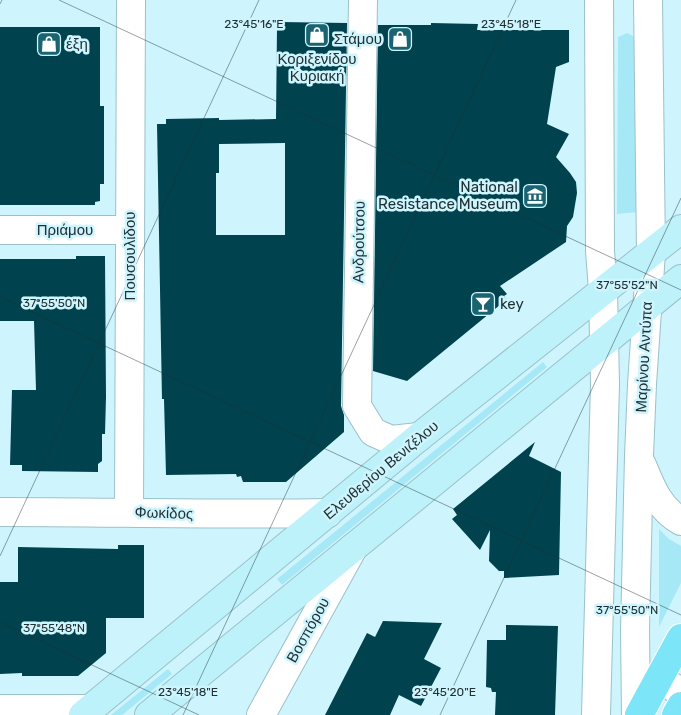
<svg xmlns="http://www.w3.org/2000/svg" width="681" height="715" font-family="Rubik,sans-serif">
  <style>
    .green { fill: #a6e8f6 }
    .building { fill: #00424d; fill-rule: evenodd }
    .lines { fill: none; stroke-linecap: round; stroke-linejoin: round }
    .minor-casing { stroke: #9bc1c9; stroke-width: 30 }
    .tertiary-casing { stroke: #9bc1c9; stroke-width: 30 }
    .secondary-casing { stroke: #9bc1c9; stroke-width: 30 }
    .primary-casing { stroke: #fff; stroke-width: 30 }
    .minor { stroke: #fff; stroke-width: 28 }
    .tertiary { stroke: #fff; stroke-width: 28 }
    .secondary { stroke: #bdf2fb; stroke-width: 28 }
    .primary { stroke: #7ce5f7; stroke-width: 28 }
    .ticks { fill: none; stroke: #213033; stroke-width: 1; stroke-opacity: 0.45 }
    .labels { text-anchor: middle; dominant-baseline: central; stroke-width: 5; stroke-linejoin: round; paint-order: stroke }
    .poi-label { font-size: 15px; fill: #213033; stroke: #cef5fe; text-anchor: end }
    .street-label { font-size: 15px; fill: #213033; stroke: #cef5fe }
    .ticks-label { font-size: 12px; text-anchor: middle; fill: #213033; stroke: #cef5fe; stroke-width: 5; stroke-linejoin: round; paint-order: stroke }
  </style>
  <rect width="100%" height="100%" fill="#cef5fe"/>
  <!-- green -->
  <g class="green">
    <polygon points="627,33 637,38 638,212 617,214 618,37"/>
    <polygon points="543,362 547,367 282,585 277,579"/>
    <polygon points="659,529 669,539 681,546 681,583 659,627"/>
    <polygon points="168,669 172,674 122,715 111,715"/>
  </g>
  <!-- building -->
  <g class="building">
    <path d="M281 22 347 23V25L341 406 344 415V432L286 482H243L241 476 237 477 236 474 166 475 164 399H162L157 124H166V119L219 118V120L276 119 277 28H281ZM285 143V235H216V173H219V144Z"/>
    <polygon points="431,23 478,24 477,30 569,30 569,62 556,67 547,124 569,134 556,157 570,173 576,182 577,193 573,217 567,226 566,242 500,286 507,294 504,296 506,300 407,381 373,371 378,25 431,25"/>
    <polygon points="0,27 100,27 100,106 104,106 104,184 100,184 100,201 95,202 95,205 0,205"/>
    <polygon points="76,256 105,256 106,397 105,434 102,434 102,461 98,464 98,472 22,471 22,465 10,465 12,390 36,390 34,321 0,321 0,259 76,259"/>
    <polygon points="535,442 529,456 561,472 559,575 504,578 504,571 499,571 489,561 490,530 480,550 452,519 457,515 453,509"/>
    <polygon points="118,545 144,545 144,618 106,618 106,653 78,676 22,676 22,673 0,674 0,582 18,582 18,547 118,549"/>
    <polygon points="383,621 442,623 424,659 441,668 421,706 399,695 390,715 325,715 367,633 375,637"/>
    <polygon points="506,625 558,626 555,715 495,715 496,692 492,692 491,688 486,687 487,640 506,640"/>
  </g>
  <g class="lines">
    <defs>
      <g id="minor">
        <polyline points="363,0 357,406 373,432 391,440 419,437"/>
        <polyline points="0,230 130,230"/>
        <path d="M0 512C109 512 219 515 328 513"/>
        <polyline points="129,512 131,0"/>
        <polyline points="659,679 681,692"/>
        <polyline points="0,709 90,709"/>
        <polyline points="261,715 353,548"/>
      </g>
      <g id="tertiary">
        <path d="M642 465C651 487 659 509 681 521"/>
        <polyline points="596,715 605,384 603,290 600,251 599,0"/>
        <polyline points="636,715 635,631 639,456 642,384 651,252 648,0"/>
      </g>
      <g id="secondary">
        <polyline points="83,715 419,437 681,229"/>
        <polyline points="149,715 681,279"/>
      </g>
      <g id="primary">
        <polyline points="639,715 681,638"/>
        <polyline points="676,715 681,706"/>
      </g>
    </defs>
    <!-- minor casing -->
    <use href="#minor" class="minor-casing"/>
    <!-- tertiary casing -->
    <use href="#tertiary" class="tertiary-casing"/>
    <!-- secondary casing -->
    <use href="#secondary" class="secondary-casing"/>
    <!-- primary casing -->
    <use href="#primary" class="primary-casing"/>
    <!-- minor -->
    <use href="#minor" class="minor"/>
    <!-- tertiary -->
    <use href="#tertiary" class="tertiary"/>
    <!-- secondary -->
    <use href="#secondary" class="secondary"/>
    <!-- primary -->
    <use href="#primary" class="primary"/>
  </g>
  <!-- ticks -->
  <path class="ticks" d="M59 0 681 290M0 4 2 0M0 297 681 615M0 556 259 0M0 622 199 715M183 715 516 0M440 715 681 198"/>
  <!-- icons -->
  <defs>
    <symbol id="shop-square" viewBox="-11 -11 22 22"><rect x="-9" y="-9" width="18" height="18" rx="4" fill="#1a6471" stroke="#cef5fe"/><path d="M-5-2.5h2.3a2.7 3.5 0 0 1 5.4 0H5L5.5 6h-11ZM-1.5-2.5h3a1.5 2.3 0 0 0-3 0Z" fill="#fff"/></symbol>
    <symbol id="museum-square" viewBox="-11 -11 22 22"><rect x="-9" y="-9" width="18" height="18" rx="4" fill="#1a6471" stroke="#cef5fe"/><path d="M0-6L6-3V-2H-6V-3ZM-5-1h2V3h-2ZM-1-1h2V3h-2ZM3-1h2V3H3ZM-6 4H6V6H-6Z" fill="#fff"/></symbol>
    <symbol id="bar-square" viewBox="-11 -11 22 22"><rect x="-9" y="-9" width="18" height="18" rx="4" fill="#1a6471" stroke="#cef5fe"/><path d="M-6-5H6L.8 .8V4.5H3.5V6h-7V4.5H-.8V.8Z" fill="#fff"/></symbol>
  </defs>
  <g fill-rule="evenodd">
    <use href="#shop-square" x="303" y="21" width="28" height="28"/>
    <use href="#shop-square" x="386" y="25" width="28" height="28"/>
    <use href="#shop-square" x="35" y="30" width="28" height="28"/>
    <use href="#museum-square" x="521" y="182" width="28" height="28"/>
    <use href="#bar-square" x="469" y="290" width="28" height="28"/>
  </g>
  <g class="labels">
    <!-- poi labels -->
    <g class="poi-label">
      <text x="382" y="39">Στάμου</text>
      <text x="66" y="44" text-anchor="start">έξη</text>
      <text x="317" y="59" text-anchor="middle">Κοριξενίδου<tspan x="317" dy="17">Κυριακή</tspan></text>
      <text x="518" y="187">National<tspan x="518" dy="17">Resistance Museum</tspan></text>
      <text x="500" y="304" text-anchor="start">key</text>
    </g>
    <!-- street labels -->
    <g class="street-label">
      <text x="65" y="230">Πριάμου</text>
      <text transform="translate(359 242) rotate(-89)">Ανδρούτσου</text>
      <text transform="translate(130 256) rotate(-90)">Πουσουλίδου</text>
      <text transform="translate(644 357) rotate(-87)">Μαρίνου Αντύπα</text>
      <text transform="translate(381 470) rotate(-40)">Ελευθερίου Βενιζέλου</text>
      <text transform="translate(164 513) rotate(2)">Φωκίδος</text>
      <text transform="translate(308 630) rotate(-61)">Βοσπόρου</text>
    </g>
  </g>
  <g class="ticks-label">
    <text x="254" y="28">23°45'16"E</text>
    <text x="511" y="28">23°45'18"E</text>
    <text x="627" y="289">37°55'52"N</text>
    <text x="54" y="307">37°55'50"N</text>
    <text x="627" y="614">37°55'50"N</text>
    <text x="54" y="632">37°55'48"N</text>
    <text x="188" y="696">23°45'18"E</text>
    <text x="445" y="696">23°45'20"E</text>
  </g>
</svg>
